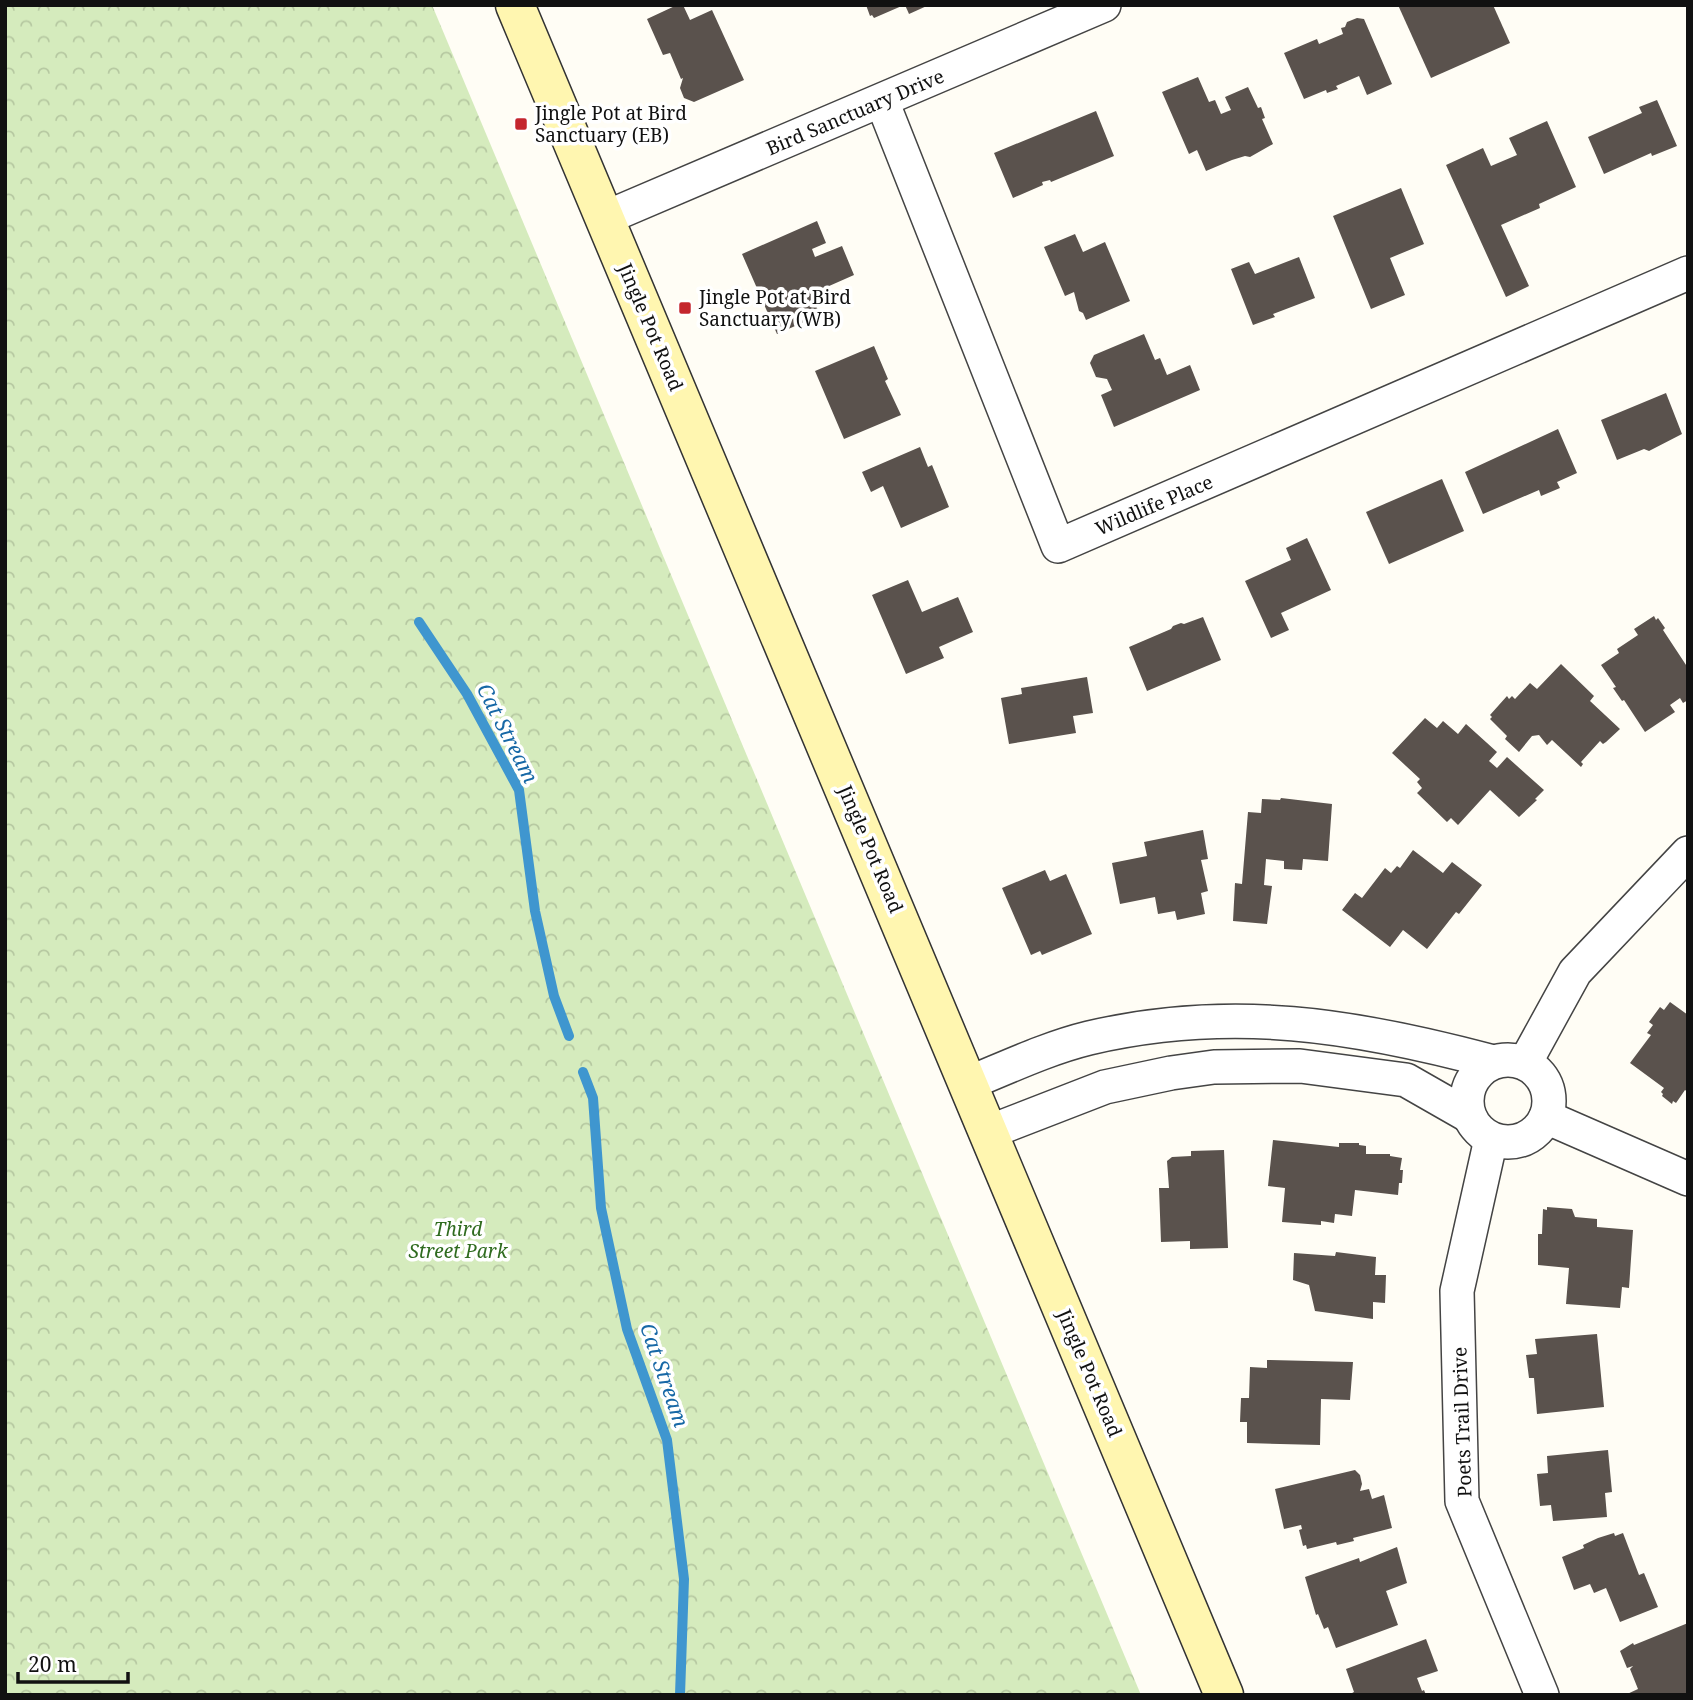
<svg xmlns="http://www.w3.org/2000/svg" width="1693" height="1700" font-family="'Noto Serif',serif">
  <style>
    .park { fill: url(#park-crowns) }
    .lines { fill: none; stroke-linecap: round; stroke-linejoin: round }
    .stream { stroke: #3f96cf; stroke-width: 10 }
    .building { fill: #5a524d }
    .street-casing { stroke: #444; stroke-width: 36 }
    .secondary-casing { stroke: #333; stroke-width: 41 }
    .street { stroke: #fff; stroke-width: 33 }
    .secondary { stroke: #fff6b0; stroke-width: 38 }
    .poi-dot { fill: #c4262e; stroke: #fff; stroke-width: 2.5 }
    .labels { text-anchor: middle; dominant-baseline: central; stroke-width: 7; stroke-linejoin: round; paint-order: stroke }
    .street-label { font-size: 19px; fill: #111; stroke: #fff }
    .poi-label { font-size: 19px; fill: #111; stroke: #fff; text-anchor: start }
    .park-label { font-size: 19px; font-style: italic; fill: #2f6b1f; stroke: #fff }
    .water-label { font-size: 21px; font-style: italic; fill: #1768a6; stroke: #fff }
  </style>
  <defs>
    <pattern id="park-crowns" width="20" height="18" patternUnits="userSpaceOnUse" patternTransform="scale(1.75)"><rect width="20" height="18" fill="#d5ebbd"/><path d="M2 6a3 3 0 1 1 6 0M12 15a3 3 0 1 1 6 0" fill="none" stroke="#b6c8a1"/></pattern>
  </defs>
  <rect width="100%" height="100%" fill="#fffdf5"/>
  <!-- park -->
  <polygon class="park" points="5,5 432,5 1141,1695 5,1695"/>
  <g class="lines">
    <!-- stream -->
    <g class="stream">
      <polyline points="419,622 467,694 519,790 535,911 554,996 569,1036"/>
      <polyline points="583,1072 593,1098 601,1208 627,1329 667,1440 684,1579 680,1695"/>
    </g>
  </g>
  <!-- building -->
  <g class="building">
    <polygon points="677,5 683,5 690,20 712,10 744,80 694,102 684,98 680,88 683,78 681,79 670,53 663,55 647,19"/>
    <polygon points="866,5 904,5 874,18 872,15 870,16"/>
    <polygon points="905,5 929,5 909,14"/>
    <polygon points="1398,5 1493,5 1510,43 1431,78"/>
    <polygon points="1357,18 1364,19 1392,84 1367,95 1359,76 1336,86 1338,89 1327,93 1326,90 1304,99 1284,53 1317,39 1319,44 1343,34 1341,28 1345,27 1347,22"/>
    <polygon points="1198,77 1209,102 1215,100 1221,114 1231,110 1225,97 1248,87 1258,108 1261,107 1265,118 1262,119 1273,144 1250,157 1245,156 1232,160 1206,171 1197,150 1189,154 1162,92"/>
    <polygon points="1657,100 1677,146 1652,156 1651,153 1604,174 1588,137 1642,113 1639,107"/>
    <polygon points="1096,111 1114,156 1051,182 1050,180 1042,182 1043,185 1013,198 994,153"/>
    <polygon points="1547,121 1576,187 1539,204 1540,208 1501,225 1529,286 1506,297 1446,165 1483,148 1491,166 1517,155 1509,138"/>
    <polygon points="1401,188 1424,244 1390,258 1405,295 1371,309 1333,216"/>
    <polygon points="817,221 826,243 812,249 815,257 842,246 854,275 811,294 820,315 777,334 742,254"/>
    <polygon points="1075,234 1083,252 1105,242 1130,301 1086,320 1083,313 1079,311 1074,292 1065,296 1044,247"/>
    <polygon points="1299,257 1315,298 1273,314 1275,317 1253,325 1231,269 1249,262 1255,274"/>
    <polygon points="1144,334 1155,360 1160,358 1167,375 1190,365 1200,390 1114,427 1101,395 1112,390 1107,379 1096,377 1090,363 1094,355"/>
    <polygon points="874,346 888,379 885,381 901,415 844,439 815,371"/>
    <polygon points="1666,393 1682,434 1649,451 1644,449 1617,460 1601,420"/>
    <polygon points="1558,429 1577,473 1557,482 1560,488 1541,496 1539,490 1483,514 1465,472"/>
    <polygon points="920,447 928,467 932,465 949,507 901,528 883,486 871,492 862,472"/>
    <polygon points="1442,479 1464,531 1389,564 1366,512"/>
    <polygon points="1307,538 1331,590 1281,613 1289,630 1271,638 1245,581 1291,560 1286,548"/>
    <polygon points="908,580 922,612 958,597 973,632 939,647 944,658 906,674 872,595"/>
    <polygon points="1654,616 1656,620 1658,618 1665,628 1663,630 1688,668 1688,700 1683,703 1680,698 1670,705 1675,712 1645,732 1624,700 1622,701 1613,688 1616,687 1601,665 1619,653 1617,649 1638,635 1634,629"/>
    <polygon points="1203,617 1221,660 1147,691 1129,647 1171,629 1173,626 1181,623 1184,624"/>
    <polygon points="1561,664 1594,696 1590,701 1620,729 1606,742 1603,744 1600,741 1581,762 1583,764 1581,767 1552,740 1547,745 1539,735 1532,736 1519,752 1505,739 1507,736 1490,719 1492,717 1490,715 1507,696 1509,699 1512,696 1515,699 1530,683 1537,689"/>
    <polygon points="1087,677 1093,713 1073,716 1076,733 1009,744 1001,698 1022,694 1021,688"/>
    <polygon points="1425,718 1437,728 1443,721 1458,734 1466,724 1497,752 1489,761 1497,768 1507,757 1544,790 1535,799 1537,800 1519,817 1490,790 1458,825 1451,818 1447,822 1417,793 1422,788 1417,782 1420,779 1392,753"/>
    <polygon points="1281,798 1332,804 1328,861 1303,859 1302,870 1284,869 1284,861 1266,859 1264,885 1272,886 1267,924 1233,921 1235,883 1242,884 1248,812 1261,813 1262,799 1280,800"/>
    <polygon points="1203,830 1208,859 1201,860 1208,891 1201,893 1205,914 1177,920 1175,911 1158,914 1155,897 1120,904 1112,863 1147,856 1144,842"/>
    <polygon points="1413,850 1443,873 1452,862 1482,885 1459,914 1456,912 1427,949 1403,930 1390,947 1342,910 1355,893 1362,898 1385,868 1391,873 1397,866 1400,868"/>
    <polygon points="1045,870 1050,881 1066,874 1092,934 1042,955 1040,951 1031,955 1002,888"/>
    <polygon points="1670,1002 1688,1015 1688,1092 1685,1090 1676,1103 1673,1101 1672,1104 1662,1096 1663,1094 1661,1092 1664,1088 1630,1063 1651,1035 1647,1033 1653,1025 1649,1022 1660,1007 1664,1010"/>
    <polygon points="1273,1140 1339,1147 1339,1143 1359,1143 1359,1145 1366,1146 1366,1154 1390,1154 1390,1156 1402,1158 1400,1170 1403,1170 1402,1183 1399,1183 1398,1195 1355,1190 1352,1216 1335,1214 1334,1223 1321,1221 1321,1225 1282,1222 1285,1188 1268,1186"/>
    <polygon points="1224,1150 1228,1248 1190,1249 1190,1241 1161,1242 1159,1188 1169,1188 1167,1161 1172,1157 1191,1156 1191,1151"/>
    <polygon points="1547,1207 1572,1209 1575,1217 1597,1219 1597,1227 1633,1230 1629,1288 1622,1287 1620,1308 1566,1304 1569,1268 1538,1265 1538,1234 1542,1234 1543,1209 1547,1210"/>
    <polygon points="1336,1252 1376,1257 1375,1275 1386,1275 1385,1303 1373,1302 1373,1319 1315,1311 1309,1285 1293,1280 1294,1253 1335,1256"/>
    <polygon points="1597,1334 1604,1407 1537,1414 1534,1378 1529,1378 1526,1355 1537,1354 1535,1339"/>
    <polygon points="1267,1360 1353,1362 1350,1400 1321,1399 1320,1445 1247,1443 1247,1422 1240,1422 1241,1398 1249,1398 1250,1367 1267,1368"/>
    <polygon points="1608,1450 1612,1492 1605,1493 1607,1517 1553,1521 1551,1505 1540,1506 1537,1474 1548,1473 1547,1456"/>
    <polygon points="1355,1470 1360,1475 1362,1484 1360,1491 1369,1489 1372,1499 1384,1495 1392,1528 1353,1538 1354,1541 1337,1545 1336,1542 1307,1549 1306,1545 1303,1546 1299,1530 1302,1529 1301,1525 1284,1529 1275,1489"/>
    <polygon points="1614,1533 1615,1536 1623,1533 1639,1575 1644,1573 1658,1607 1620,1622 1606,1588 1594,1593 1590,1584 1574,1590 1562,1557 1584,1548 1583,1545 1598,1538"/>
    <polygon points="1397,1547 1407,1583 1386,1591 1398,1625 1336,1648 1328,1627 1324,1629 1318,1614 1316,1615 1305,1577 1359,1558 1360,1562"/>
    <polygon points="1688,1623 1688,1695 1625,1695 1638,1689 1630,1669 1633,1666 1627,1668 1620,1651 1633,1643 1634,1645"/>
    <polygon points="1426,1639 1438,1671 1417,1678 1422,1691 1424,1690 1426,1695 1348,1695 1354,1692 1346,1669"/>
  </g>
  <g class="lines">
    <defs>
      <g id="street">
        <polyline points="882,101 1058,546 1688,273"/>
        <polyline points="605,218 1104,5"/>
        <circle cx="1508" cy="1101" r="41"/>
        <polyline points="1525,1063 1575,972 1688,853"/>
        <path d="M969 1083C1008 1067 1048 1048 1089 1038 1231 1005 1355 1025 1493 1062"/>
        <polyline points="1546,1117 1688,1179"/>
        <polyline points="989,1132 1105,1087 1171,1073 1214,1067 1300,1066 1406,1080 1469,1116"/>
        <polyline points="1491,1139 1457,1291 1462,1501 1542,1695"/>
      </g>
      <polyline id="secondary" points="515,5 1224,1695"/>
    </defs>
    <!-- street casing -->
    <use href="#street" class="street-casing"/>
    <!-- secondary casing -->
    <use href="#secondary" class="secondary-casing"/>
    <!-- street -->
    <use href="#street" class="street"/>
    <!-- secondary -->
    <use href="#secondary" class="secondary"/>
  </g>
  <!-- markers -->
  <g class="poi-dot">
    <rect x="514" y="117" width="14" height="14" rx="3.5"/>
    <rect x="678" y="301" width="14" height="14" rx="3.5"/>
  </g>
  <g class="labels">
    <!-- street labels -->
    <g class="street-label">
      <text transform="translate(855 112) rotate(-23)">Bird Sanctuary Drive</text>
      <text transform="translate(651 327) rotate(67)">Jingle Pot Road</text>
      <text transform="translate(1154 505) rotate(-23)">Wildlife Place</text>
      <text transform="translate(871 849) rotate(67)">Jingle Pot Road</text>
      <text transform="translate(1090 1373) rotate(67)">Jingle Pot Road</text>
      <text transform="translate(1462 1422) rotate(-92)">Poets Trail Drive</text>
    </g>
    <!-- poi labels -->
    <g class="poi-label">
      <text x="535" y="113">Jingle Pot at Bird<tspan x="535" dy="22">Sanctuary (EB)</tspan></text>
      <text x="699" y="297">Jingle Pot at Bird<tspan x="699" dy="22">Sanctuary (WB)</tspan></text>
    </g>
    <!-- park labels -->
    <g class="park-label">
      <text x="458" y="1229">Third<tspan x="458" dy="22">Street Park</tspan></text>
    </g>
    <!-- water labels -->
    <g class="water-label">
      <text transform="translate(508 733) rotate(63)">Cat Stream</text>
      <text transform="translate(665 1375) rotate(71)">Cat Stream</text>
    </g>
  </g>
  <!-- border -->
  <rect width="1693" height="1700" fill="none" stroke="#111111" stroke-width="14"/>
  <!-- scale -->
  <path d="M18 1672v10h110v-10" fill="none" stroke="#111111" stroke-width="3.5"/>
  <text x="28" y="1672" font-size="21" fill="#111111" stroke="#ffffff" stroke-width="5" paint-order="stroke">20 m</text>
</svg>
